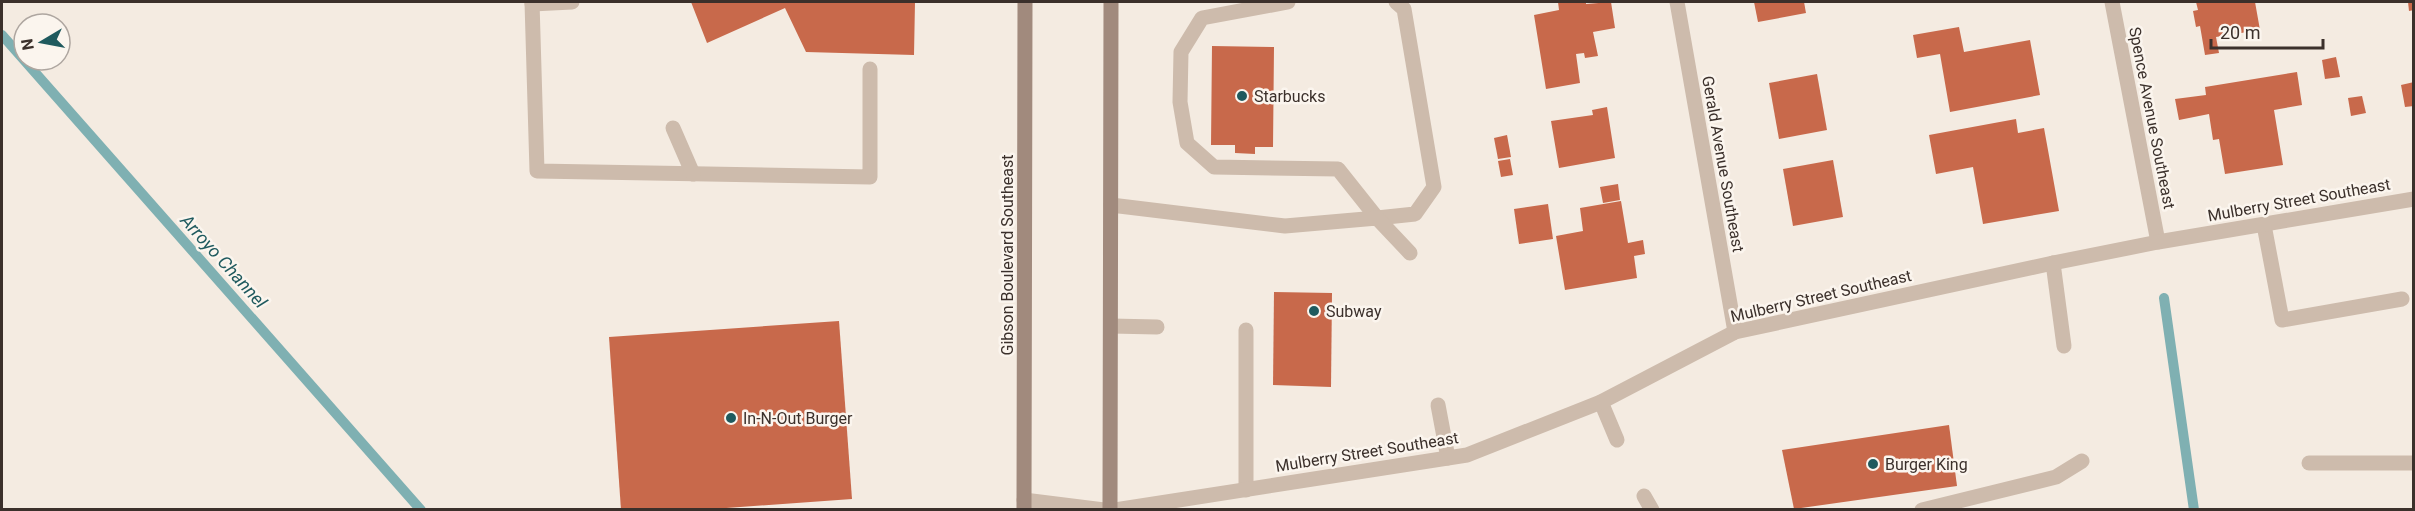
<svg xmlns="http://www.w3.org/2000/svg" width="2415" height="511" font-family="Roboto,sans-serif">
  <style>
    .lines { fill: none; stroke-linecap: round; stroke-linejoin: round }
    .stream { stroke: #7fb0b2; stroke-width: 10 }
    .building { fill: #c8694b }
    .service { stroke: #cdbbac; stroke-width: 15 }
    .minor { stroke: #cdbbac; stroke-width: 15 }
    .tertiary { stroke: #cdbbac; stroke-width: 15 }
    .secondary { stroke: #a18a7d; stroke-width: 15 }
    .poi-dot { fill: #1f5a5e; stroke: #fbf5ee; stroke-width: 2 }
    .labels { text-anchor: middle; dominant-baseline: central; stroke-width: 5; stroke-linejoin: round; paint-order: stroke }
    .poi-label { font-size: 16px; fill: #3b302b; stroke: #fbf5ee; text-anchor: start }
    .street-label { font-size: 16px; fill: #3b302b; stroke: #fbf5ee }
    .water-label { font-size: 18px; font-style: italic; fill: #1f5a5e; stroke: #fbf5ee }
  </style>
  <rect width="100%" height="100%" fill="#f4ebe1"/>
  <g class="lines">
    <!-- stream -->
    <g class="stream">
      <polyline points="2,35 421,510"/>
      <polyline points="2164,298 2194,510"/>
    </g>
  </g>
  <!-- building -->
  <g class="building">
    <polygon points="691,2 915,2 914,55 806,52 785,8 707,43"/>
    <polygon points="1558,2 1586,2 1586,4 1611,2 1615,28 1593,32 1598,56 1585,58 1584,53 1576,54 1580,83 1546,89 1534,15 1559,10"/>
    <polygon points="1754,2 1804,2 1806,13 1758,22"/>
    <polygon points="2196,2 2255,2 2260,30 2216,37 2219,53 2205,55 2200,26 2196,27 2193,11 2198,10"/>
    <polygon points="2408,2 2414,2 2414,10 2409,11"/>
    <polygon points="1959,27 1964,52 2030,40 2040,95 1950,112 1940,54 1917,58 1913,35"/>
    <polygon points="1212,46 1274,47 1273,147 1255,147 1255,154 1235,153 1235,145 1211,145"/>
    <polygon points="2336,57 2340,77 2325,79 2322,60"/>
    <polygon points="2297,72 2302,105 2274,110 2283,165 2225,174 2219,139 2213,140 2209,114 2179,120 2175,99 2206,95 2205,87"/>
    <polygon points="1817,74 1827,130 1779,139 1769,83"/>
    <polygon points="2414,82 2414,106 2405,107 2401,85"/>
    <polygon points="2362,96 2366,113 2351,116 2348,98"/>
    <polygon points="1607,107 1615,158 1559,168 1551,121 1593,115 1592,110"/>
    <polygon points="2016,119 2018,133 2044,128 2059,211 1983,224 1973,167 1936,174 1929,135"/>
    <polygon points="1507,135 1511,157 1498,159 1494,138"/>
    <polygon points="1510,159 1513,175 1501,177 1498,161"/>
    <polygon points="1833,160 1843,217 1793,226 1783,169"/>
    <polygon points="1618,184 1620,200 1603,203 1600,187"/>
    <polygon points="1621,201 1628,243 1643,240 1645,254 1634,256 1637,278 1565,290 1556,236 1583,231 1580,208"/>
    <polygon points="1548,204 1553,239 1519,244 1514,209"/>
    <polygon points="1274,292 1332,293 1331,387 1273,385"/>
    <polygon points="839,321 852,499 699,510 621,510 609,337"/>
    <polygon points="1949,425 1957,486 1794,509 1782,450"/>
  </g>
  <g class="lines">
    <!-- service -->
    <g class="service">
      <polyline points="532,2 537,171 870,177 870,69"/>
      <polyline points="1288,2 1202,18 1181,52 1180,102 1187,143 1214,167 1338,169 1377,218 1415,214 1434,187 1404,9 1396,2"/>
      <polyline points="532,4 572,2"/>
      <polyline points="673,128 693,174"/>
      <polyline points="1111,205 1285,226 1377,218 1410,253"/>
      <polyline points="2264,225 2282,320 2402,299"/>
      <polyline points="2053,263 2064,346"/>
      <polyline points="1111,326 1157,327"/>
      <polyline points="1246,330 1246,490"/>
      <polyline points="1601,402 1617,440"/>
      <polyline points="1438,405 1448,458"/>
      <polyline points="2309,463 2414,463"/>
      <polyline points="1644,496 1652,510"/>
      <polyline points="1922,510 2056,477 2082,461"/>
    </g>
    <!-- minor -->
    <g class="minor">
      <polyline points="1677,2 1735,332"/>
      <polyline points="2112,2 2158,242"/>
    </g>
    <!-- tertiary -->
    <g class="tertiary">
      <polyline points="1024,500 1104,510"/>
      <polyline points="1115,510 1467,455 1601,402 1735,332 2053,263 2158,242 2414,199"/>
    </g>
    <!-- secondary -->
    <g class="secondary">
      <polyline points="1024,510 1025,2"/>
      <polyline points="1110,510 1111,2"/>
    </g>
  </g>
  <!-- markers -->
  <g class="poi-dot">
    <circle cx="1242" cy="96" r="6"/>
    <circle cx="1314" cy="311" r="6"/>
    <circle cx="731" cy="418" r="6"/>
    <circle cx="1873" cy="464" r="6"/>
  </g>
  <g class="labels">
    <!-- poi labels -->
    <g class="poi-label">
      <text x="1254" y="96">Starbucks</text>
      <text x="1326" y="311">Subway</text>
      <text x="743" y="418">In-N-Out Burger</text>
      <text x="1885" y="464">Burger King</text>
    </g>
    <!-- street labels -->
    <g class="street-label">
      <text transform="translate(2152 118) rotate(79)">Spence Avenue Southeast</text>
      <text transform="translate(1723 164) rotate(80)">Gerald Avenue Southeast</text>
      <text transform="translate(2299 200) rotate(-10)">Mulberry Street Southeast</text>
      <text transform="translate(1007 255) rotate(-90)">Gibson Boulevard Southeast</text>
      <text transform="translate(1821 296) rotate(-13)">Mulberry Street Southeast</text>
      <text transform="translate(1367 452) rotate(-9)">Mulberry Street Southeast</text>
    </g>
    <!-- water labels -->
    <g class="water-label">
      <text transform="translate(224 261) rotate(48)">Arroyo Channel</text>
    </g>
  </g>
  <!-- border -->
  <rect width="2415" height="511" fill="none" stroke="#3b302b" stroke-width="6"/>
  <!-- north arrow -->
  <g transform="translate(42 42) rotate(260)"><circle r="28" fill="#fbf5ee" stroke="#aea6a0" stroke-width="1.5"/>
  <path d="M0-4.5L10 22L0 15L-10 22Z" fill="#1f5a5e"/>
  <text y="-9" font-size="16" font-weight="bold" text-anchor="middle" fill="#3b302b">N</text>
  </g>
  <!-- scale -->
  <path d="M2211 39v9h112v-9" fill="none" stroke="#3b302b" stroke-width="3"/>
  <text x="2220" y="39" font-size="18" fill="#3b302b" stroke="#fbf5ee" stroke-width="4.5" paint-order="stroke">20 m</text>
</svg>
